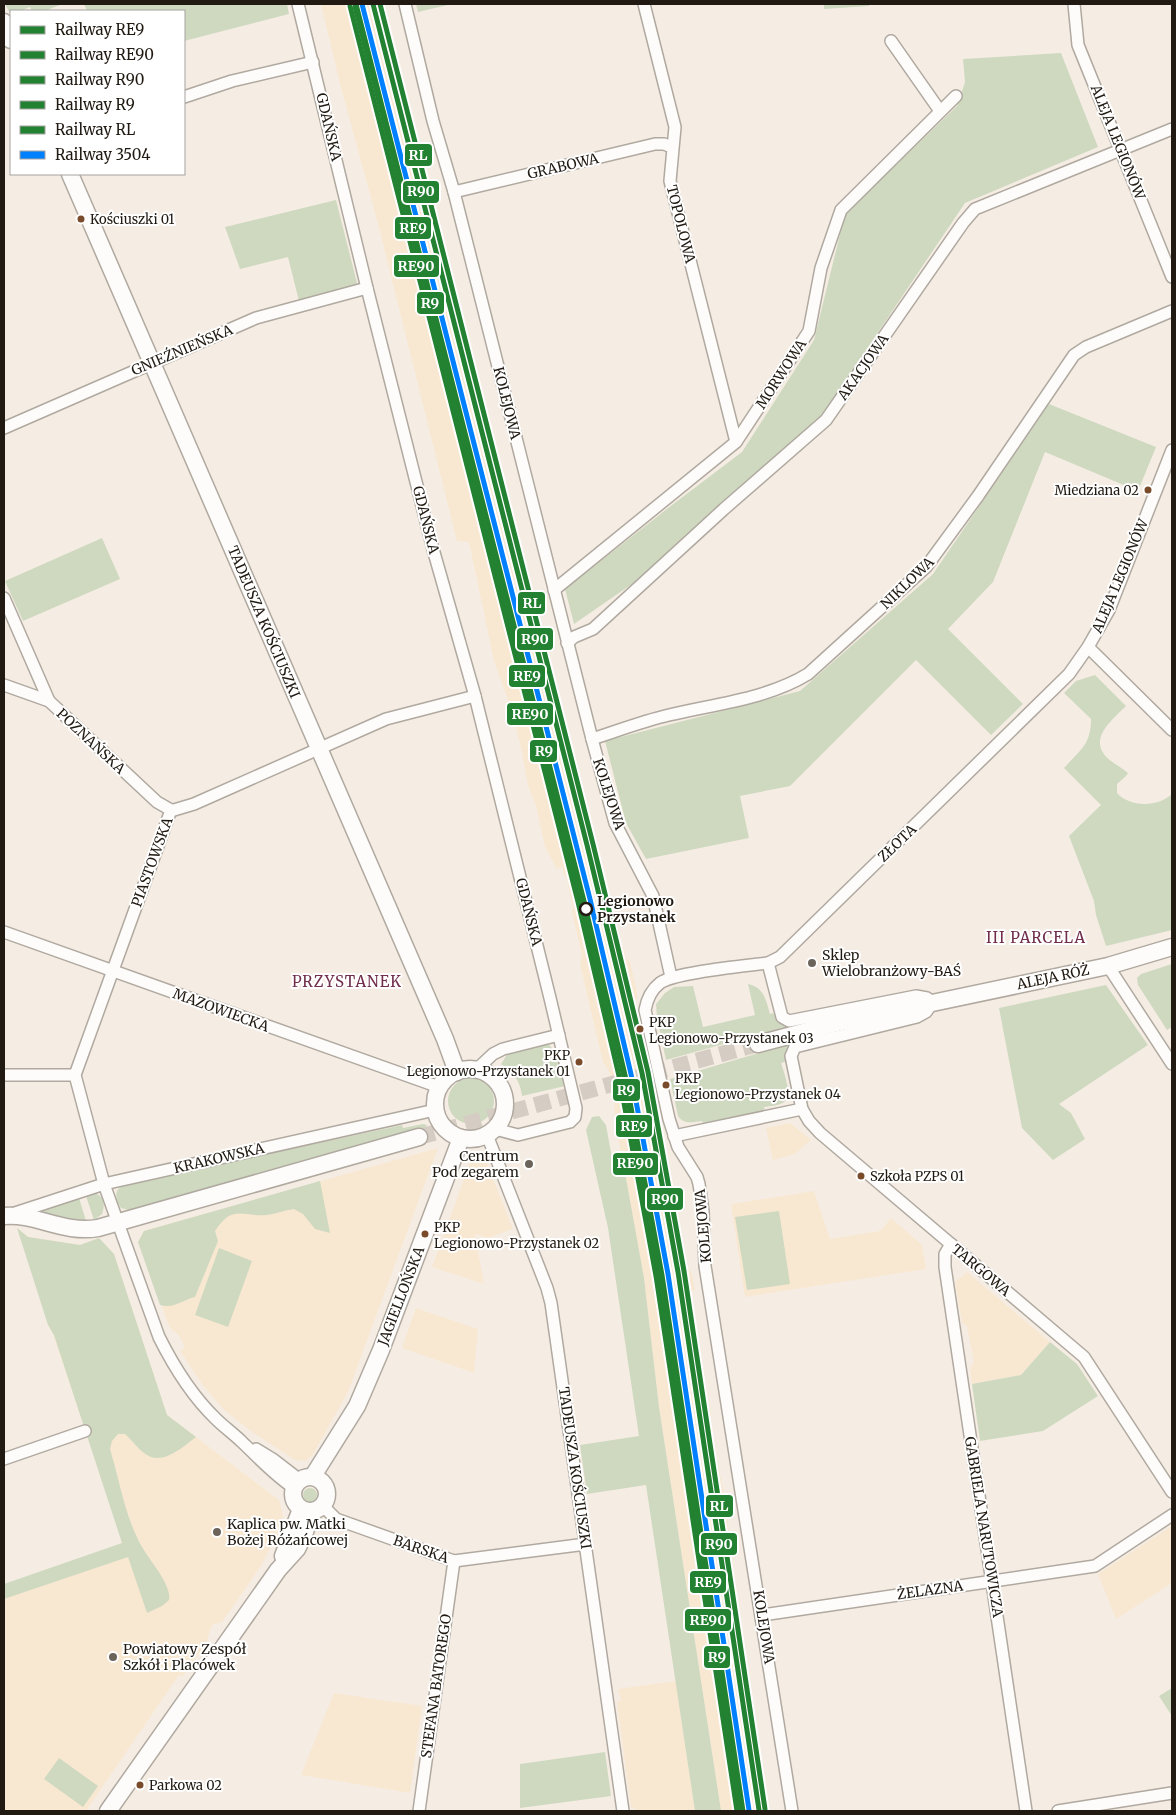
<svg xmlns="http://www.w3.org/2000/svg" width="1176" height="1815" font-family="Merriweather,serif">
  <style>
    .built { fill: #f8e8d2 }
    .green { fill: #cfd9c0 }
    .lines { fill: none; stroke-linecap: round; stroke-linejoin: round }
    .secondary-tunnel { stroke: #d5cdc4; stroke-width: 16; stroke-dasharray: 16 8; stroke-linecap: butt }
    .street-casing { stroke: #b0a9a0; stroke-width: 14 }
    .secondary-casing { stroke: #b0a9a0; stroke-width: 19 }
    .street { stroke: #fefcfb; stroke-width: 11 }
    .secondary { stroke: #fefcfb; stroke-width: 16 }
    .rail-1-casing { stroke: #fff; stroke-width: 9 }
    .rail-2-casing { stroke: #fff; stroke-width: 9 }
    .rail-3-casing { stroke: #fff; stroke-width: 9 }
    .rail-4-casing { stroke: #fff; stroke-width: 9 }
    .rail-5-casing { stroke: #fff; stroke-width: 9 }
    .rail-6-casing { stroke: #fff; stroke-width: 9 }
    .rail-1 { stroke: #238132; stroke-width: 5 }
    .rail-2 { stroke: #238132; stroke-width: 5 }
    .rail-3 { stroke: #238132; stroke-width: 5 }
    .rail-4 { stroke: #238132; stroke-width: 5 }
    .rail-5 { stroke: #238132; stroke-width: 5 }
    .rail-6 { stroke: #0080ff; stroke-width: 5 }
    .bus-dot { fill: #7a4b2a; stroke: #fff; stroke-width: 2 }
    .stop-dot { fill: #fff; stroke: #211a12; stroke-width: 2.5 }
    .poi-dot { fill: #6b645b; stroke: #fff; stroke-width: 2 }
    .labels { text-anchor: middle; dominant-baseline: central; stroke-width: 4; stroke-linejoin: round; paint-order: stroke }
    .bus-label { font-size: 13px; fill: #211a12; stroke: #fff; text-anchor: start }
    .street-label { font-size: 14px; fill: #211a12; stroke: #fff }
    .stop-label { font-size: 14px; font-weight: bold; fill: #211a12; stroke: #fff; text-anchor: start }
    .poi-label { font-size: 14px; fill: #211a12; stroke: #fff; text-anchor: start }
    .neighbourhood-label { font-size: 15px; letter-spacing: 1px; fill: #702e4b; stroke: #fff }
    .line-badge { stroke: #fff; stroke-width: 2 }
    .badge-label { font-size: 14px; text-anchor: middle; font-weight: bold; fill: #fff }
  </style>
  <rect width="100%" height="100%" fill="#f5ede3"/>
  <!-- built -->
  <g class="built">
    <polygon points="321,4 381,4 496,455 509,512 550,669 602,883 606,882 626,959 630,962 638,997 634,1004 638,1021 638,1027 650,1086 659,1117 659,1126 684,1265 686,1265 692,1274 695,1290 688,1291 689,1300 693,1304 707,1397 711,1413 710,1419 726,1506 743,1647 769,1811 721,1811 659,1407 644,1278 615,1120 614,1092 609,1071 603,1062 580,964 582,956 572,912 573,908 566,875 564,875 562,867 557,869 545,847 536,806 528,785 521,748 513,714 494,661 469,542 457,541 377,220 340,84"/>
    <polygon points="790,1123 811,1140 795,1154 773,1160 766,1128"/>
    <polygon points="438,1148 348,1392 312,1456 305,1461 295,1460 252,1432 223,1409 202,1384 180,1351 185,1347 178,1334 173,1331 169,1326 138,1242 144,1231"/>
    <polygon points="483,1154 513,1229 488,1238 475,1234 484,1284 432,1267 472,1157"/>
    <polygon points="814,1191 830,1239 880,1231 891,1218 922,1245 926,1269 745,1297 731,1204"/>
    <polygon points="17,1228 28,1237 80,1245 99,1238 114,1254 167,1415 279,1500 283,1515 282,1525 261,1566 222,1622 214,1624 210,1629 207,1642 182,1677 179,1675 86,1811 4,1811 4,1599 128,1556"/>
    <polygon points="967,1272 1050,1342 1021,1375 972,1384 970,1368 974,1362 967,1326 962,1323 955,1282"/>
    <polygon points="416,1308 478,1329 474,1373 402,1348"/>
    <polygon points="1172,1526 1172,1583 1116,1619 1098,1574"/>
    <polygon points="676,1681 695,1811 635,1811 635,1809 631,1807 617,1702 621,1700 618,1689"/>
    <polygon points="334,1693 422,1706 410,1793 301,1775"/>
  </g>
  <!-- green -->
  <g class="green">
    <polygon points="5,4 62,4 45,11 32,11 30,7 20,11 11,11 11,15"/>
    <polygon points="84,4 287,4 289,14 184,41 184,11 87,11"/>
    <polygon points="416,4 452,4 418,12"/>
    <polygon points="824,4 869,4 869,6 824,9"/>
    <polygon points="1061,53 1098,147 965,203 821,417 648,573 574,624 565,589 672,505 742,452 814,340 845,214 957,106 965,82 963,59"/>
    <polygon points="336,200 358,287 299,301 288,257 240,269 225,227"/>
    <polygon points="1049,404 1156,447 1138,491 1045,452 993,582 948,629 1023,704 991,735 916,660 790,786 740,796 749,838 646,859 626,823 605,741 800,691 933,574"/>
    <polygon points="102,538 120,579 23,621 5,581"/>
    <path d="M1095 675 1126 706C1111 721 1085 741 1111 761 1116 765 1122 768 1128 773L1126 776 1117 784V793C1131 808 1158 807 1172 794L1171 822 1172 825V930L1106 946 1096 915 1094 901 1069 836 1101 805 1064 768C1080 750 1091 745 1091 719L1064 693 1076 681Z"/>
    <polygon points="1172,964 1172,1027 1167,1030 1138,985 1137,978 1141,974"/>
    <path d="M748 984C764 987 766 1000 770 1014L773 1013 778 1021 788 1026 666 1060 657 1018 656 1004 665 993 674 987 693 986 703 1027 755 1015Z"/>
    <polygon points="1106,985 1148,1045 1059,1104 1071,1113 1085,1139 1053,1160 1022,1128 999,1008"/>
    <path d="M796 1042C788 1048 784 1051 785 1062L781 1063C784 1073 793 1095 784 1102 779 1106 770 1106 764 1107L765 1112 703 1124 702 1121C692 1122 684 1125 678 1116L670 1079Z"/>
    <path d="M536 1045H549L557 1053 565 1086 522 1096C520 1081 514 1073 501 1064L508 1053Z"/>
    <circle cx="471" cy="1101" r="23"/>
    <polygon points="599,1116 606,1125 612,1158 622,1156 644,1278 659,1407 721,1811 695,1811 646,1485 587,1494 580,1445 639,1436 608,1228 586,1130 592,1117"/>
    <path d="M423 1124 427 1125 425 1128 132 1211 121 1208C115 1199 113 1189 125 1185L402 1125 403 1128Z"/>
    <path d="M320 1181 330 1233 315 1229 303 1214 294 1209C285 1210 276 1214 267 1215 241 1217 233 1204 215 1231L218 1241 195 1297C182 1300 174 1309 160 1305L138 1242 144 1231Z"/>
    <path d="M95 1193C105 1197 105 1205 102 1214L94 1220 86 1196Z"/>
    <polygon points="79,1198 86,1221 69,1220 39,1212"/>
    <polygon points="779,1211 790,1284 747,1290 735,1217"/>
    <path d="M17 1228 28 1237 80 1245 99 1238 114 1254 167 1415 196 1437C184 1446 165 1464 149 1456 139 1451 133 1441 125 1434H118L112 1441 110 1449C120 1482 125 1517 142 1547 150 1561 172 1585 169 1600L162 1606 147 1613 128 1557 4 1599V1584L122 1543 54 1335 48 1325Z"/>
    <polygon points="219,1248 252,1261 228,1327 195,1315"/>
    <polygon points="1050,1342 1077,1364 1098,1396 1043,1431 980,1441 972,1384 1021,1375"/>
    <circle cx="310" cy="1495" r="7"/>
    <polygon points="1172,1688 1172,1716 1159,1696"/>
    <polygon points="605,1752 611,1796 520,1808 520,1764"/>
    <polygon points="59,1758 98,1786 83,1807 44,1779"/>
  </g>
  <g class="lines">
    <!-- secondary-tunnel -->
    <polyline class="secondary-tunnel" points="419,1137 758,1044"/>
    <defs>
      <g id="street">
        <polyline points="298,4 367,288 433,549 475,696 550,998 576,1108 575,1117 570,1122 518,1135 495,1129"/>
        <polyline points="405,4 433,121 454,192 592,739 615,823 653,896 671,977"/>
        <polyline points="644,4 675,127 670,181 736,442"/>
        <polyline points="1074,4 1078,45 1172,277"/>
        <polyline points="891,41 940,111"/>
        <polyline points="184,97 232,81 313,62"/>
        <polyline points="454,192 655,144 664,144 672,147"/>
        <polyline points="4,428 256,318 367,288"/>
        <polyline points="554,590 736,442 809,331 821,268 841,210 956,96"/>
        <polyline points="4,598 49,701"/>
        <polyline points="567,643 574,637 593,629 724,509 826,420 963,223 975,209 1172,129"/>
        <polyline points="1088,647 1172,730"/>
        <polyline points="4,685 49,701 157,802 171,810"/>
        <path d="M592 739C617 731 643 721 669 715 715 704 767 699 808 674L926 567 978 496 1074 355 1086 347 1172 311"/>
        <polyline points="4,932 439,1087"/>
        <polyline points="768,963 782,1017 789,1021 916,996 927,998 933,1002 926,1012 917,1017 795,1047 791,1056 802,1109 809,1121 820,1133 1084,1357 1172,1492"/>
        <polyline points="1108,966 1172,1064"/>
        <polyline points="477,1069 493,1054 503,1049 559,1035"/>
        <polyline points="4,1075 75,1075"/>
        <polyline points="487,1135 547,1288 551,1303 623,1811"/>
        <polyline points="674,1136 802,1109"/>
        <polyline points="12,1214 104,1184 435,1110"/>
        <polyline points="951,1244 945,1254 945,1267 1026,1811"/>
        <polyline points="256,1449 274,1460 300,1480"/>
        <polyline points="4,1459 85,1431"/>
        <path d="M294 1488C274 1475 259 1458 242 1442 234 1434 224 1427 216 1419 192 1396 174 1367 159 1337L104 1184 75 1075 171 810H174L194 804 386 719 475 696"/>
        <polyline points="323,1506 336,1519 454,1561 586,1544"/>
        <polyline points="762,1615 1095,1566 1172,1515"/>
        <polyline points="419,1811 454,1561"/>
        <path d="M792 1811 705 1266 703 1211 699 1184 697 1177 678 1147 669 1119 645 1010C647 999 651 990 660 983 676 972 745 966 768 963L780 957 1069 674 1088 647 1109 610 1172 450"/>
        <polyline points="1058,1811 1172,1793"/>
      </g>
      <g id="secondary">
        <polyline points="4,22 11,40"/>
        <polyline points="70,174 445,1039 457,1072"/>
        <polyline points="758,1044 837,1023 1108,966 1172,947"/>
        <circle cx="470" cy="1104" r="35"/>
        <path d="M4 1216C36 1213 63 1234 98 1228L419 1137"/>
        <polyline points="313,1476 357,1406 381,1350 461,1138"/>
        <circle cx="310" cy="1494" r="17"/>
        <polyline points="283,1556 301,1509"/>
        <polyline points="108,1811 278,1570 297,1549 305,1532 311,1512"/>
      </g>
    </defs>
    <!-- street casing -->
    <use href="#street" class="street-casing"/>
    <!-- secondary casing -->
    <use href="#secondary" class="secondary-casing"/>
    <!-- street -->
    <use href="#street" class="street"/>
    <!-- secondary -->
    <use href="#secondary" class="secondary"/>
    <defs>
      <polyline id="rail-1" points="356,4 584,901 625,1075 662,1275 743,1811"/>
      <polyline id="rail-2" points="350,6 578,902 619,1076 656,1276 737,1811"/>
      <polyline id="rail-3" points="373,4 587,845 642,1073 678,1272 759,1810"/>
      <polyline id="rail-4" points="355,7 569,850 624,1077 660,1275 740,1811"/>
      <polyline id="rail-5" points="380,4 593,844 648,1072 684,1271 765,1809"/>
      <polyline id="rail-6" points="362,4 590,899 631,1074 668,1274 749,1810"/>
    </defs>
    <!-- rail-1 casing -->
    <use href="#rail-1" class="rail-1-casing"/>
    <!-- rail-2 casing -->
    <use href="#rail-2" class="rail-2-casing"/>
    <!-- rail-3 casing -->
    <use href="#rail-3" class="rail-3-casing"/>
    <!-- rail-4 casing -->
    <use href="#rail-4" class="rail-4-casing"/>
    <!-- rail-5 casing -->
    <use href="#rail-5" class="rail-5-casing"/>
    <!-- rail-6 casing -->
    <use href="#rail-6" class="rail-6-casing"/>
    <!-- rail-1 -->
    <use href="#rail-1" class="rail-1"/>
    <!-- rail-2 -->
    <use href="#rail-2" class="rail-2"/>
    <!-- rail-3 -->
    <use href="#rail-3" class="rail-3"/>
    <!-- rail-4 -->
    <use href="#rail-4" class="rail-4"/>
    <!-- rail-5 -->
    <use href="#rail-5" class="rail-5"/>
    <!-- rail-6 -->
    <use href="#rail-6" class="rail-6"/>
  </g>
  <!-- markers -->
  <g class="bus-dot">
    <circle cx="81" cy="219" r="4.5"/>
    <circle cx="1148" cy="490" r="4.5"/>
    <circle cx="640" cy="1029" r="4.5"/>
    <circle cx="579" cy="1062" r="4.5"/>
    <circle cx="666" cy="1085" r="4.5"/>
    <circle cx="861" cy="1176" r="4.5"/>
    <circle cx="425" cy="1234" r="4.5"/>
    <circle cx="140" cy="1785" r="4.5"/>
  </g>
  <circle class="stop-dot" cx="586" cy="909" r="6"/>
  <g class="poi-dot">
    <circle cx="812" cy="963" r="5"/>
    <circle cx="529" cy="1164" r="5"/>
    <circle cx="217" cy="1532" r="5"/>
    <circle cx="113" cy="1657" r="5"/>
  </g>
  <g class="labels">
    <!-- bus labels -->
    <g class="bus-label">
      <text x="90" y="219">Kościuszki 01</text>
      <text x="1139" y="490" text-anchor="end">Miedziana 02</text>
      <text x="649" y="1022">PKP<tspan x="649" dy="16">Legionowo-Przystanek 03</tspan></text>
      <text x="570" y="1055" text-anchor="end">PKP<tspan x="570" dy="16">Legionowo-Przystanek 01</tspan></text>
      <text x="675" y="1078">PKP<tspan x="675" dy="16">Legionowo-Przystanek 04</tspan></text>
      <text x="870" y="1176">Szkoła PZPS 01</text>
      <text x="434" y="1227">PKP<tspan x="434" dy="16">Legionowo-Przystanek 02</tspan></text>
      <text x="149" y="1785">Parkowa 02</text>
    </g>
    <!-- street labels -->
    <g class="street-label">
      <text transform="translate(329 127) rotate(77)">GDAŃSKA</text>
      <text transform="translate(1118 142) rotate(68)">ALEJA LEGIONÓW</text>
      <text transform="translate(563 166) rotate(-13)">GRABOWA</text>
      <text transform="translate(681 224) rotate(76)">TOPOLOWA</text>
      <text transform="translate(182 350) rotate(-23)">GNIEŹNIEŃSKA</text>
      <text transform="translate(863 367) rotate(-55)">AKACJOWA</text>
      <text transform="translate(781 374) rotate(-57)">MORWOWA</text>
      <text transform="translate(507 403) rotate(76)">KOLEJOWA</text>
      <text transform="translate(426 520) rotate(76)">GDAŃSKA</text>
      <text transform="translate(1120 576) rotate(-67)">ALEJA LEGIONÓW</text>
      <text transform="translate(907 583) rotate(-44)">NIKLOWA</text>
      <text transform="translate(264 622) rotate(67)">TADEUSZA KOŚCIUSZKI</text>
      <text transform="translate(91 741) rotate(43)">POZNAŃSKA</text>
      <text transform="translate(609 794) rotate(72)">KOLEJOWA</text>
      <text transform="translate(897 843) rotate(-44)">ZŁOTA</text>
      <text transform="translate(152 862) rotate(-70)">PIASTOWSKA</text>
      <text transform="translate(529 912) rotate(76)">GDAŃSKA</text>
      <text transform="translate(1053 977) rotate(-12)">ALEJA RÓŻ</text>
      <text transform="translate(221 1010) rotate(20)">MAZOWIECKA</text>
      <text transform="translate(219 1158) rotate(-13)">KRAKOWSKA</text>
      <text transform="translate(703 1226) rotate(-95)">KOLEJOWA</text>
      <text transform="translate(981 1270) rotate(40)">TARGOWA</text>
      <text transform="translate(401 1296) rotate(-69)">JAGIELLOŃSKA</text>
      <text transform="translate(575 1468) rotate(82)">TADEUSZA KOŚCIUSZKI</text>
      <text transform="translate(984 1527) rotate(81)">GABRIELA NARUTOWICZA</text>
      <text transform="translate(421 1549) rotate(19)">BARSKA</text>
      <text transform="translate(930 1590) rotate(-8)">ŻELAZNA</text>
      <text transform="translate(764 1627) rotate(81)">KOLEJOWA</text>
      <text transform="translate(436 1686) rotate(-82)">STEFANA BATOREGO</text>
    </g>
    <!-- stop labels -->
    <g class="stop-label">
      <text x="597" y="901">Legionowo<tspan x="597" dy="16">Przystanek</tspan></text>
    </g>
    <!-- poi labels -->
    <g class="poi-label">
      <text x="822" y="955">Sklep<tspan x="822" dy="16">Wielobranżowy-BAŚ</tspan></text>
      <text x="519" y="1156" text-anchor="end">Centrum<tspan x="519" dy="16">Pod zegarem</tspan></text>
      <text x="227" y="1524">Kaplica pw. Matki<tspan x="227" dy="16">Bożej Różańcowej</tspan></text>
      <text x="123" y="1649">Powiatowy Zespół<tspan x="123" dy="16">Szkół i Placówek</tspan></text>
    </g>
    <!-- neighbourhood labels -->
    <g class="neighbourhood-label">
      <text x="1036" y="937">III PARCELA</text>
      <text x="347" y="981">PRZYSTANEK</text>
    </g>
  </g>
  <g class="line-badge">
    <rect x="404" y="143" width="29" height="24" rx="5" fill="#238132"/>
    <rect x="402" y="180" width="38" height="24" rx="5" fill="#238132"/>
    <rect x="394" y="216" width="38" height="24" rx="5" fill="#238132"/>
    <rect x="393" y="254" width="47" height="24" rx="5" fill="#238132"/>
    <rect x="416" y="291" width="29" height="24" rx="5" fill="#238132"/>
    <rect x="517" y="591" width="29" height="24" rx="5" fill="#238132"/>
    <rect x="516" y="627" width="38" height="24" rx="5" fill="#238132"/>
    <rect x="508" y="664" width="38" height="24" rx="5" fill="#238132"/>
    <rect x="506" y="702" width="48" height="24" rx="5" fill="#238132"/>
    <rect x="529" y="739" width="29" height="24" rx="5" fill="#238132"/>
    <rect x="612" y="1078" width="29" height="24" rx="5" fill="#238132"/>
    <rect x="615" y="1114" width="38" height="24" rx="5" fill="#238132"/>
    <rect x="612" y="1152" width="47" height="24" rx="5" fill="#238132"/>
    <rect x="646" y="1187" width="38" height="24" rx="5" fill="#238132"/>
    <rect x="705" y="1494" width="29" height="24" rx="5" fill="#238132"/>
    <rect x="700" y="1532" width="38" height="24" rx="5" fill="#238132"/>
    <rect x="689" y="1570" width="38" height="24" rx="5" fill="#238132"/>
    <rect x="684" y="1608" width="48" height="24" rx="5" fill="#238132"/>
    <rect x="703" y="1645" width="28" height="24" rx="5" fill="#238132"/>
  </g>
  <g class="badge-label">
    <text x="418" y="160">RL</text>
    <text x="421" y="196">R90</text>
    <text x="413" y="233">RE9</text>
    <text x="416" y="271">RE90</text>
    <text x="430" y="308">R9</text>
    <text x="532" y="608">RL</text>
    <text x="535" y="644">R90</text>
    <text x="527" y="681">RE9</text>
    <text x="530" y="719">RE90</text>
    <text x="544" y="756">R9</text>
    <text x="626" y="1095">R9</text>
    <text x="634" y="1131">RE9</text>
    <text x="635" y="1168">RE90</text>
    <text x="665" y="1204">R90</text>
    <text x="719" y="1511">RL</text>
    <text x="719" y="1549">R90</text>
    <text x="708" y="1587">RE9</text>
    <text x="708" y="1625">RE90</text>
    <text x="717" y="1662">R9</text>
  </g>
  <!-- border -->
  <rect width="1176" height="1815" fill="none" stroke="#211a12" stroke-width="10"/>
  <!-- legend -->
  <rect x="10" y="10" width="175" height="165" fill="#ffffff" stroke="#a6a3a0"/>
  <rect x="20" y="26" width="25" height="8" fill="#238132" stroke="#a6a3a0"/>
  <text x="55" y="35" font-size="15" fill="#211a12">Railway RE9</text>
  <rect x="20" y="51" width="25" height="8" fill="#238132" stroke="#a6a3a0"/>
  <text x="55" y="60" font-size="15" fill="#211a12">Railway RE90</text>
  <rect x="20" y="76" width="25" height="8" fill="#238132" stroke="#a6a3a0"/>
  <text x="55" y="85" font-size="15" fill="#211a12">Railway R90</text>
  <rect x="20" y="101" width="25" height="8" fill="#238132" stroke="#a6a3a0"/>
  <text x="55" y="110" font-size="15" fill="#211a12">Railway R9</text>
  <rect x="20" y="126" width="25" height="8" fill="#238132" stroke="#a6a3a0"/>
  <text x="55" y="135" font-size="15" fill="#211a12">Railway RL</text>
  <rect x="20" y="151" width="25" height="8" fill="#0080ff" stroke="#a6a3a0"/>
  <text x="55" y="160" font-size="15" fill="#211a12">Railway 3504</text>
</svg>
